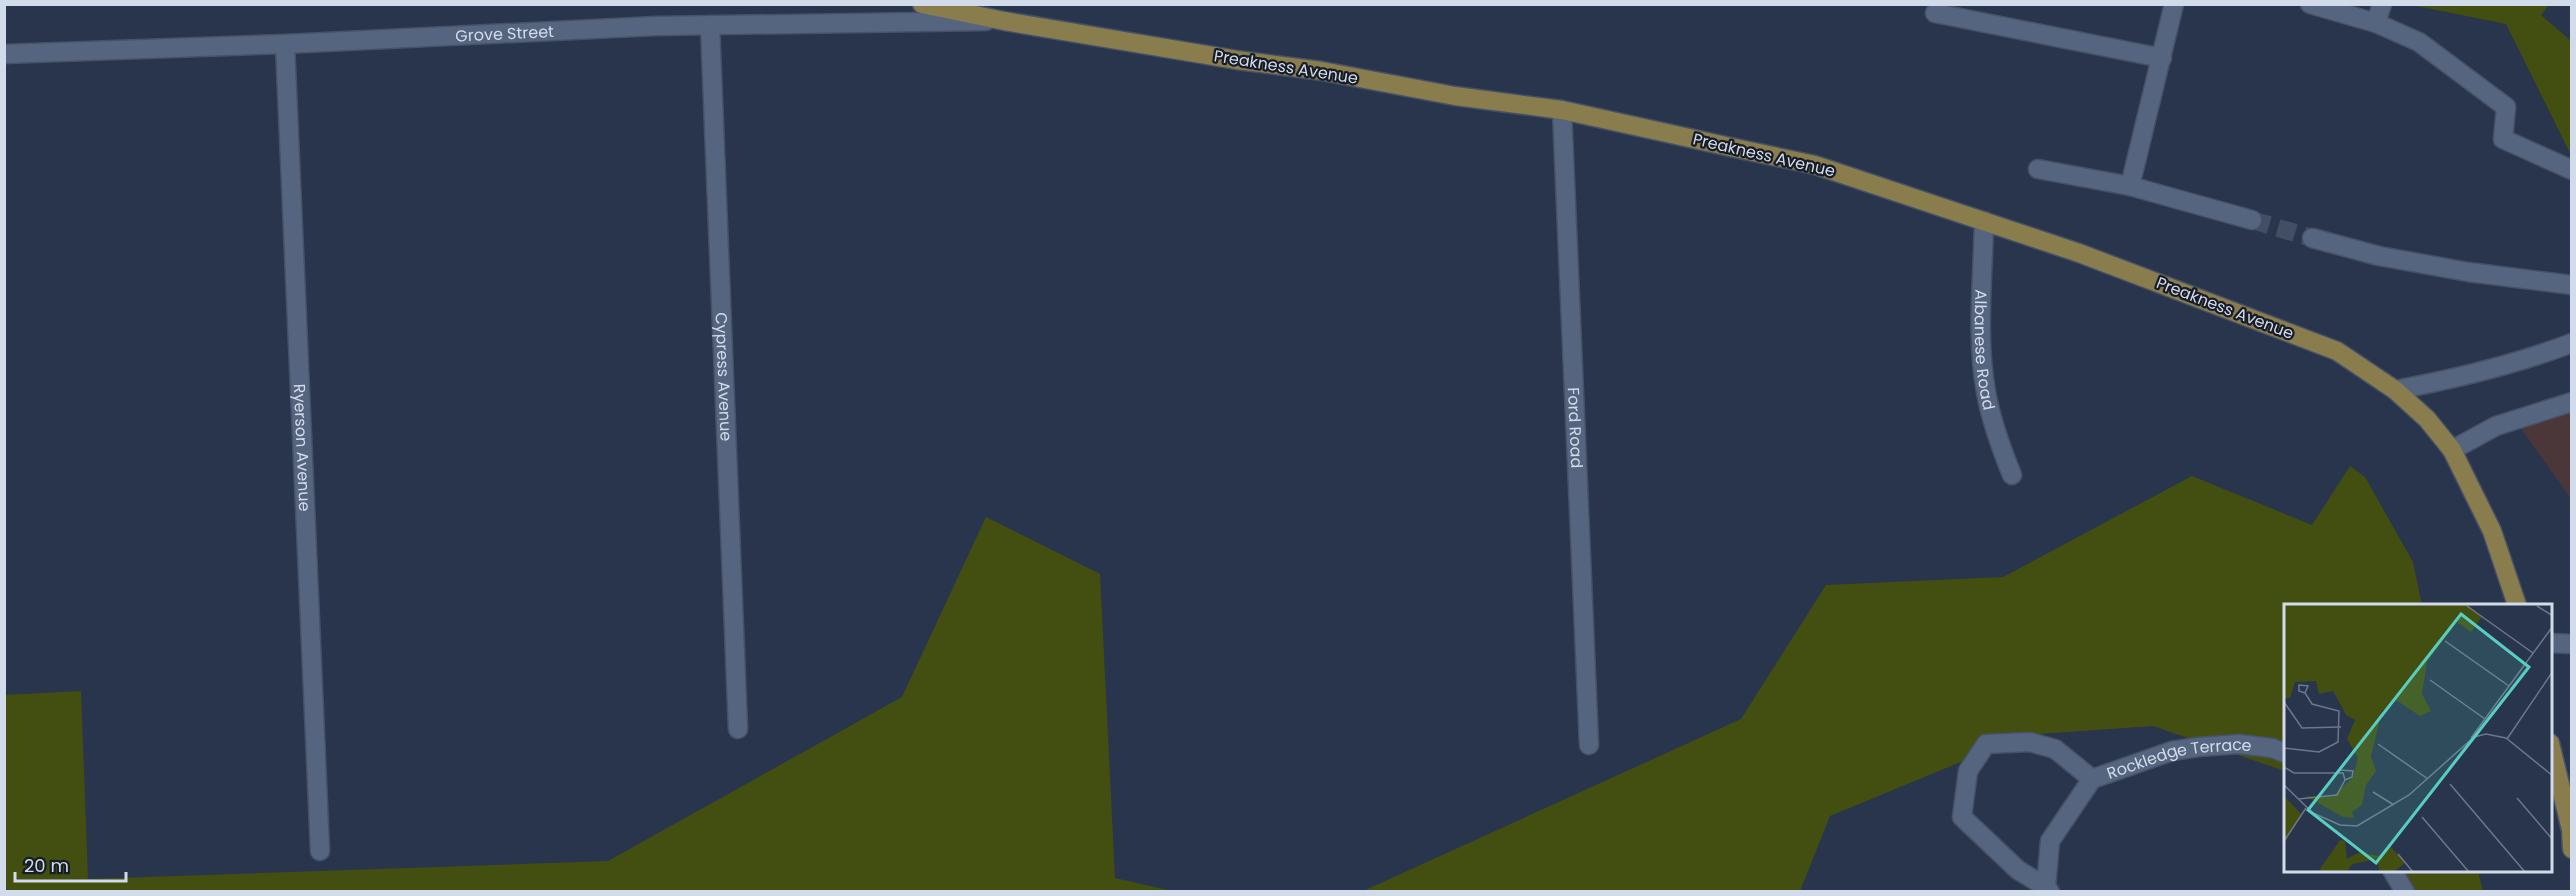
<svg xmlns="http://www.w3.org/2000/svg" width="2576" height="896" font-family="Poppins,sans-serif">
  <style>
    .industrial { fill: #4b3639 }
    .green { fill: #434f11 }
    .lines { fill: none; stroke-linecap: round; stroke-linejoin: round }
    .minor-tunnel { stroke: #424e64; stroke-width: 18; stroke-dasharray: 18 9; stroke-linecap: butt }
    .minor-casing { stroke: #465166; stroke-width: 21 }
    .major-casing { stroke: #465166; stroke-width: 21 }
    .minor { stroke: #56657f; stroke-width: 18 }
    .major { stroke: #897c4d; stroke-width: 18 }
    .labels { text-anchor: middle; dominant-baseline: central; stroke-width: 4.5; stroke-linejoin: round; paint-order: stroke }
    .street-label { font-size: 16px; fill: #d2dbea; stroke: #171c27 }
    .inset-road { fill: none; stroke: #6c778b; stroke-width: 1.5 }
    .view { fill: #57cec1; fill-opacity: 0.15; stroke: #57cec1; stroke-width: 3 }
    .inset-edge { fill: none; stroke: #d2dbea; stroke-width: 3 }
  </style>
  <rect width="100%" height="100%" fill="#28354c"/>
  <!-- industrial -->
  <polygon class="industrial" points="2571,402 2571,505 2569,496 2520,427"/>
  <!-- green -->
  <g class="green">
    <polygon points="2412,5 2549,5 2541,15 2571,41 2571,155 2506,24"/>
    <polygon points="2350,466 2365,477 2413,562 2422,605 2285,605 2285,771 2153,726 2026,735 1830,816 1800,891 1361,892 1741,719 1826,585 2003,577 2192,476 2312,525"/>
    <polygon points="986,517 1100,574 1115,878 1172,891 5,891 5,695 81,691 88,879 608,861 902,697"/>
    <polygon points="2384,871 2478,871 2483,891 2399,891"/>
  </g>
  <g class="lines">
    <!-- minor-tunnel -->
    <polyline class="minor-tunnel" points="2252,220 2312,238"/>
    <defs>
      <g id="minor">
        <polyline points="2310,4 2376,23 2382,4"/>
        <polyline points="1935,13 2162,58"/>
        <polyline points="2376,23 2419,42 2506,107 2503,139 2572,170"/>
        <path id="s1" d="M710 25 738 729"/>
        <path id="s2" d="M285 44 320 851"/>
        <path id="s3" d="M4 54 285 44 656 26 986 21"/>
        <path id="s4" d="M1562 110 1589 745"/>
        <polyline points="2038,169 2130,186 2252,220"/>
        <polyline points="2130,186 2174,4"/>
        <path id="s5" d="M1984 221C1983 277 1976 337 1986 392 1991 421 2001 448 2012 475"/>
        <polyline points="2312,238 2379,256 2468,272 2572,285"/>
        <path d="M2395 390C2455 379 2514 365 2572 343"/>
        <polyline points="2452,450 2496,426 2572,402"/>
        <polyline points="2550,643 2572,644"/>
        <polyline points="2392,870 2405,892"/>
        <polyline points="2046,887 2018,870 1962,817 1968,771 1986,744 2030,742 2055,749 2092,779"/>
        <path id="s6" d="M2050 892 2046 887 2050 841 2092 779 2172 751 2198 747 2239 744 2272 748 2285 753"/>
      </g>
      <g id="major">
        <polyline points="922,4 1004,21 1237,60 1322,71 1455,96 1562,110 1735,148 1815,165 2079,253 2337,351 2395,390 2427,419 2452,450 2492,531 2517,605"/>
        <polyline points="2550,743 2571,830 2572,849"/>
      </g>
    </defs>
    <!-- minor casing -->
    <use href="#minor" class="minor-casing"/>
    <!-- major casing -->
    <use href="#major" class="major-casing"/>
    <!-- minor -->
    <use href="#minor" class="minor"/>
    <!-- major -->
    <use href="#major" class="major"/>
  </g>
  <g class="labels">
    <!-- street labels -->
    <g class="street-label">
      <text stroke="none"><textPath href="#s3" startOffset="501">Grove Street</textPath></text>
      <text transform="translate(1286 67) rotate(9)">Preakness Avenue</text>
      <text transform="translate(1764 155) rotate(13)">Preakness Avenue</text>
      <text transform="translate(2225 308) rotate(21)">Preakness Avenue</text>
      <text stroke="none"><textPath href="#s5" startOffset="129">Albanese Road</textPath></text>
      <text stroke="none"><textPath href="#s1" startOffset="352">Cypress Avenue</textPath></text>
      <text stroke="none"><textPath href="#s4" startOffset="318">Ford Road</textPath></text>
      <text stroke="none"><textPath href="#s2" startOffset="404">Ryerson Avenue</textPath></text>
      <text stroke="none"><textPath href="#s6" startOffset="218">Rockledge Terrace</textPath></text>
    </g>
  </g>
  <!-- overview -->
  <g transform="translate(2284 604)">
    <rect width="268" height="268" fill="#28354c"/>
    <path d="M0 0H183L198 13 187 28 173 18 143 58 138 90 147 107 136 112 112 96 98 107 87 152 92 167 82 181 78 201 68 208 70 214 59 213 22 192 48 193 69 173 74 154 63 135 71 116 62 111 49 87 35 90 32 77 11 78 6 94H0ZM0 192 18 211 0 240ZM56 236 61 237 63 255 76 248 94 252 106 242 121 259 109 268H96L92 255 68 260 63 268H34Z" fill="#434f11"/>
    <path class="inset-road" d="M183 2 249 49M253 2 269 12M161 37 225 82M146 76 201 115M0 98 18 124 57 123M187 134 269 22M223 135 269 67M94 140 144 175M0 144 35 148 54 138 55 107 28 100 21 89 24 82 15 81V87L21 89M0 163 10 169H59L61 176 53 191 14 195M56 166 69 167 68 173 61 176M166 180 241 268M0 181 29 209 56 221 73 222 125 191 190 133 202 130 222 134 269 172M89 188 110 201M233 194 269 236M138 213 185 268M0 237 22 204M114 250 129 268"/>
    <path class="view" d="M177 10 245 63 92 259 24 206Z"/>
    <rect width="268" height="268" class="inset-edge"/>
  </g>
  <!-- border -->
  <rect width="2576" height="896" fill="none" stroke="#d2dbea" stroke-width="12"/>
  <!-- scale -->
  <path d="M15 872v9h111v-9" fill="none" stroke="#d2dbea" stroke-width="3"/>
  <text x="24" y="872" font-size="18" fill="#d2dbea" stroke="#171c27" stroke-width="4.5" paint-order="stroke">20 m</text>
</svg>
